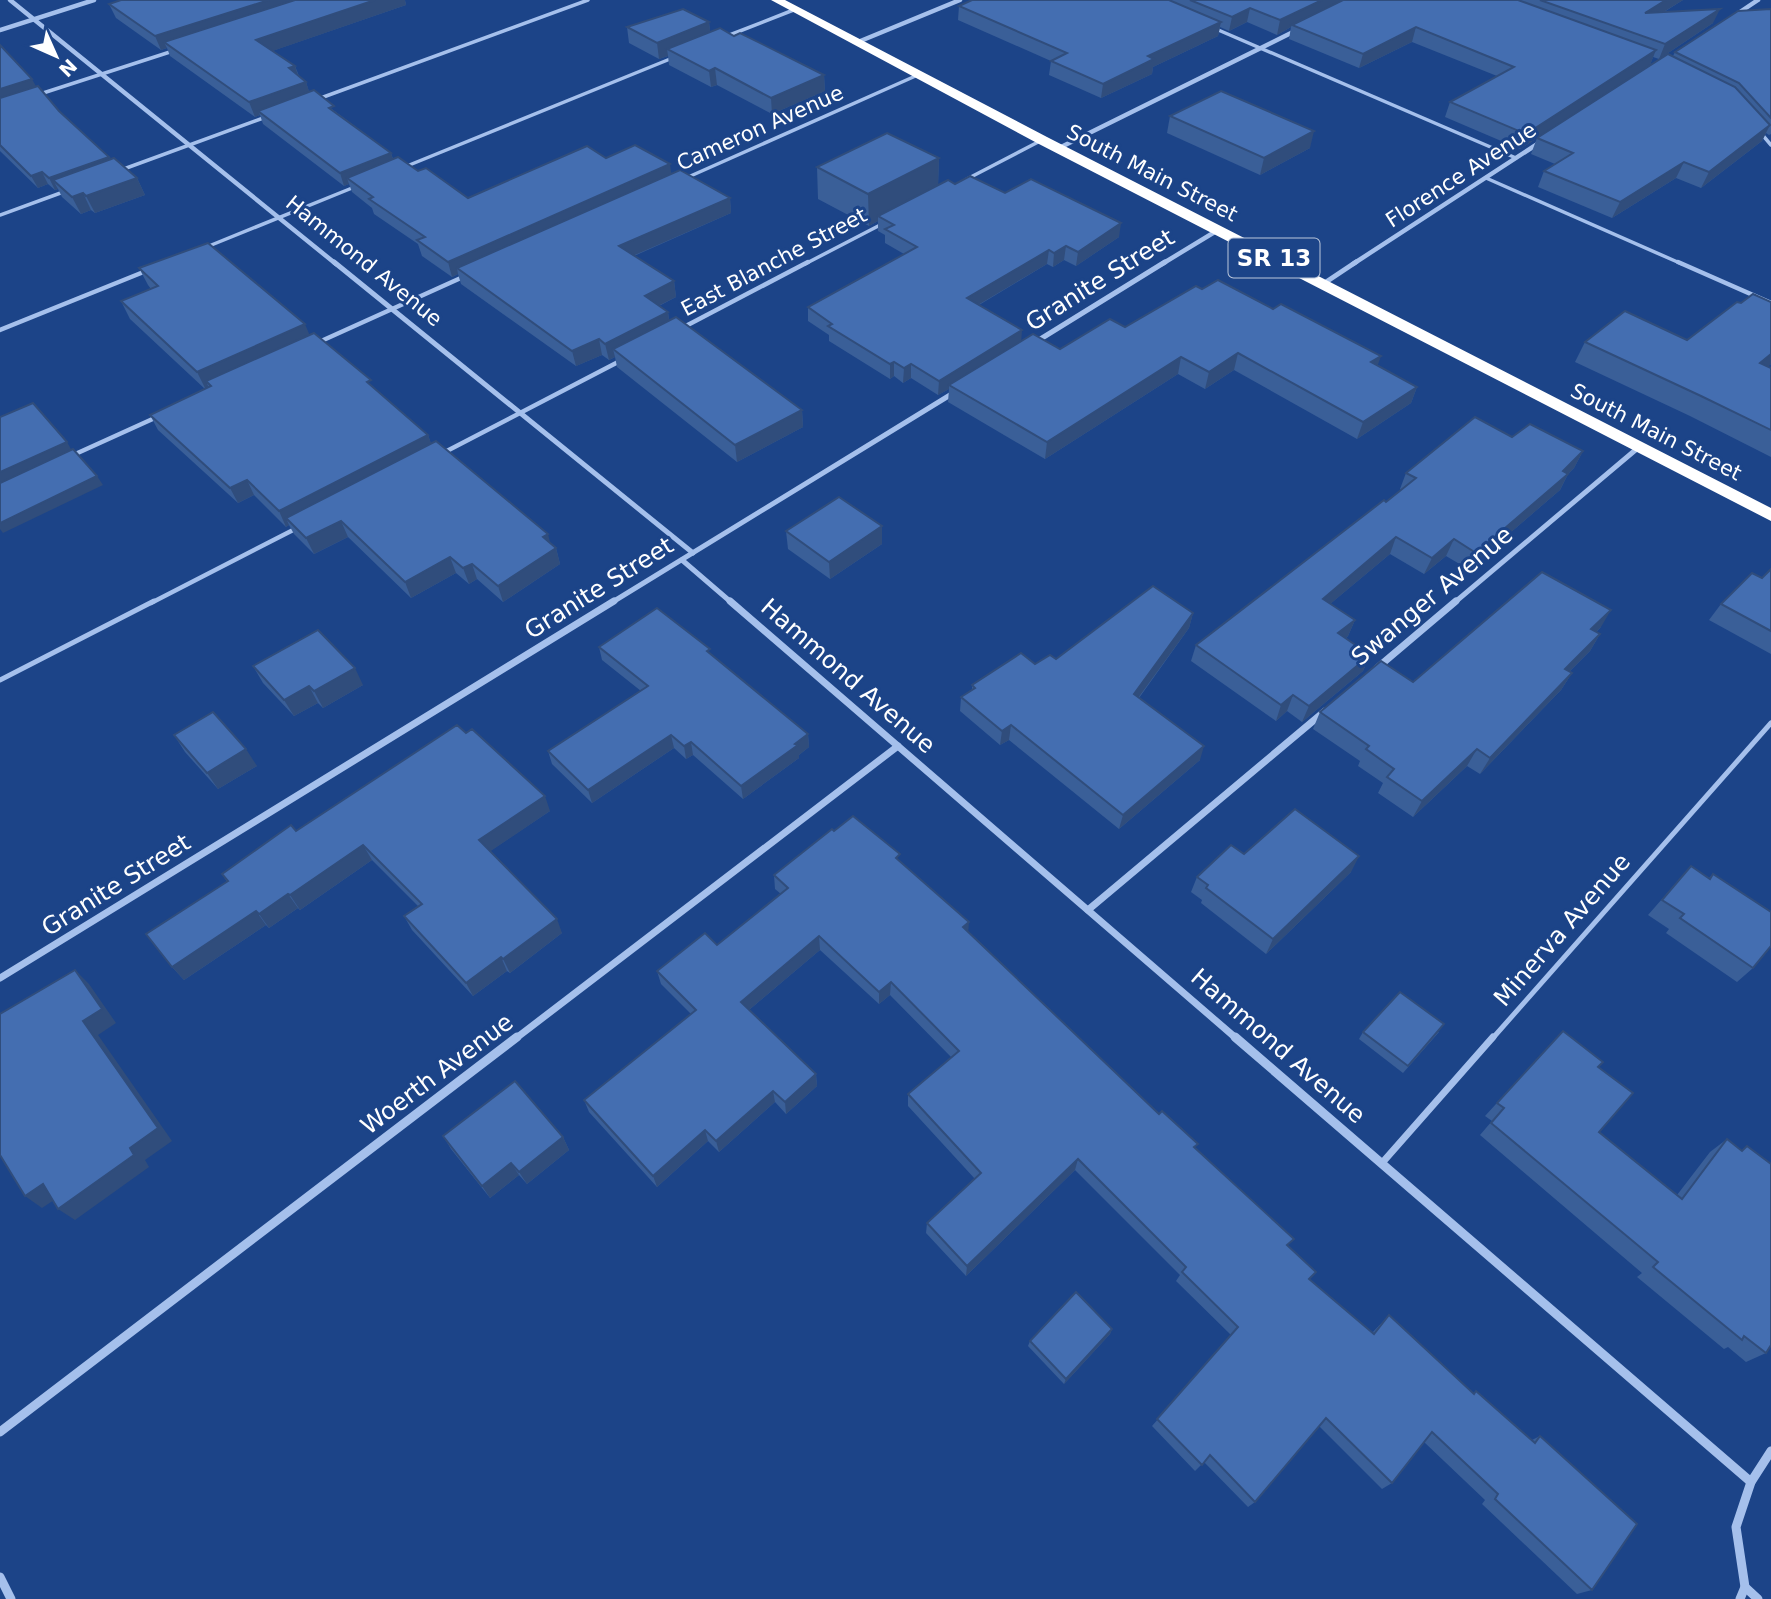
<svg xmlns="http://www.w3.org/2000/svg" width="1771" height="1599" font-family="'DejaVu Sans',sans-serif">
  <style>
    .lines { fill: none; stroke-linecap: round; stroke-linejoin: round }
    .lane-far3 { stroke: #a5c0ec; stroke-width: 3.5 }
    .lane-far2 { stroke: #a5c0ec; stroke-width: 4.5 }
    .lane-far1 { stroke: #a5c0ec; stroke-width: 5 }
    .lane { stroke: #a5c0ec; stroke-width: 7 }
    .street-far3 { stroke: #a5c0ec; stroke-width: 4.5 }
    .street-far2 { stroke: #a5c0ec; stroke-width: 5 }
    .street-far1 { stroke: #a5c0ec; stroke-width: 7 }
    .street { stroke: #a5c0ec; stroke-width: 9 }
    .highway { fill: #fff; fill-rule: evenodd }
    .wall { fill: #3a5f98 }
    .shaded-wall { fill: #304d7c }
    .building { fill: #446eb1; stroke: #304d7c; stroke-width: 2 }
    .labels { text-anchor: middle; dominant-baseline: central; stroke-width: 6; stroke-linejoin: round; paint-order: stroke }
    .far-street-label { font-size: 21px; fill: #fff; stroke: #1c4488 }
    .shield { fill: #1c4488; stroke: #bbc7db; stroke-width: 2 }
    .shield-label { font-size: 23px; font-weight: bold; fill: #fff }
    .street-label { font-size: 24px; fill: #fff; stroke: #1c4488 }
  </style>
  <rect width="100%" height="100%" fill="#1c4488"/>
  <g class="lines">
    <!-- lane-far3 -->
    <g class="lane-far3">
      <polyline points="1216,29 1516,158"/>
      <polyline points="727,36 796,9"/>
      <polyline points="40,94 173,51"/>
      <polyline points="318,99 588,0"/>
      <polyline points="1760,132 1771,145"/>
      <polyline points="402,168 675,57"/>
      <polyline points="121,170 266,117"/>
      <polyline points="686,178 920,74"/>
      <polyline points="1486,178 1682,264"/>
      <polyline points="967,179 1042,140"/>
      <polyline points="0,215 66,191"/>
      <polyline points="204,248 357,186"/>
      <polyline points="805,264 884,223"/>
    </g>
    <!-- lane-far2 -->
    <g class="lane-far2">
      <polyline points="1678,262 1771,303"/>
      <polyline points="682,328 808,262"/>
      <polyline points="0,330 146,271"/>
      <polyline points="319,342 463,277"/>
      <polyline points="443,453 620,361"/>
      <polyline points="71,456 157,417"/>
      <polyline points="151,603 297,528"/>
    </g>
    <!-- lane-far1 -->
    <g class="lane-far1">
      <polyline points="0,680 154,601"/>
      <polyline points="1492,1039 1771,723"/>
    </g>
    <!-- lane -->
    <polyline class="lane" points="1382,1163 1493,1037"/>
    <!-- street-far3 -->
    <g class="street-far3">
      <polyline points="10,0 336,264"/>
      <polyline points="1737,14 1758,0"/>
      <polyline points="0,30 94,0"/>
      <polyline points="858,42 960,0"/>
      <polyline points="1059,148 1297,30"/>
      <polyline points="1162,264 1218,230"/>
      <polyline points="1353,264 1542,141"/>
    </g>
    <!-- street-far2 -->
    <g class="street-far2">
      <polyline points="334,262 693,553"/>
      <polyline points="1323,284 1356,262"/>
      <polyline points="1034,343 1165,262"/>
      <polyline points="682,560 732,603"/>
      <polyline points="611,603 955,392"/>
      <polyline points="1454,603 1639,447"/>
    </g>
    <!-- street-far1 -->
    <g class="street-far1">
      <polyline points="730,601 1237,1039"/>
      <polyline points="1377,668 1456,601"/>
      <polyline points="1088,910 1325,711"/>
      <polyline points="0,978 614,601"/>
      <polyline points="515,1039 898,746"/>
    </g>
    <!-- street -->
    <g class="street">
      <polyline points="1235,1037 1751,1482"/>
      <polyline points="0,1432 517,1037"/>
      <polyline points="0,1577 11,1599"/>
      <polyline points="1740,1599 1745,1587"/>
      <polyline points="1758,1599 1745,1587 1736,1527 1751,1482 1771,1451"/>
    </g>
    <!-- highway -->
    <polygon class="highway" points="771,0 785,0 1047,137 1771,508 1771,521 1037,143"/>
  </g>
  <!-- wall -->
  <g class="wall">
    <polygon points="121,0 405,0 406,5 272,51 295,66 299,76 306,82 309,92 391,153 393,159 418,171 468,198 606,158 672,173 730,198 731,213 634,256 674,281 676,297 659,306 668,312 669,320 802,410 803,427 737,462 617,367 615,357 609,360 602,355 576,366 461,284 458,274 452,277 422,256 418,244 374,214 372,208 352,192 349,184 344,186 263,124 260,115 255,117 170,56 167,48 161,50 116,18 109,4"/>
    <polygon points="971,0 1683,0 1664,12 1713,23 1659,59 1653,57 1650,65 1549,131 1673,56 1675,52 1771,9 1771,134 1769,135 1766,133 1762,141 1701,188 1676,178 1612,218 1538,187 1544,171 1555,164 1531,154 1537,138 1520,149 1445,117 1450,102 1497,76 1412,42 1359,68 1289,39 1291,27 1277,35 1247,22 1229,31 1220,27 1218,36 1153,67 1152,74 1101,98 1049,75 1051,61 958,20 959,6"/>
    <polygon points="709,22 710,31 734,36 824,75 825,91 772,114 717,85 711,87 669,65 668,56 659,59 629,43 627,27"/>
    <polygon points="0,45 36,87 59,111 109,157 110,160 137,178 145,195 95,213 91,210 81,214 62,197 58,189 55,190 48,184 38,188 0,151"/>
    <polygon points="1170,116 1310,148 1260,175 1167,133"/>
    <polygon points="939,158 938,185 955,184 1005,193 1119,237 1076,266 1064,260 1053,267 1047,264 979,305 1021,341 1060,349 1125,327 1378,366 1417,387 1411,403 1357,439 1234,370 1205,389 1178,374 1045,459 948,402 949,389 938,395 911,378 903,383 894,376 890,379 829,341 829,335 808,321 808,307 904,254 885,243 885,235 878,231 878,221 869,226 818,199 817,167"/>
    <polygon points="139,268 309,335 374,388 428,435 431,444 556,548 560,564 503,602 477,579 469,584 456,573 411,598 348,537 314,554 294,534 289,525 286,527 254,495 238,503 158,430 150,415 205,389 130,319 121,301 151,289 148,285"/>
    <polygon points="1687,340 1771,364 1767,367 1771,368 1771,457 1690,416 1575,362 1585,342"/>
    <polygon points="1512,437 1583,451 1574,468 1568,474 1560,490 1468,569 1446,556 1424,574 1390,554 1330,604 1355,620 1348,636 1345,639 1370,655 1363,671 1302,722 1287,711 1276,721 1191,661 1196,645 1401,490 1400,489 1406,473"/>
    <polygon points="786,531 882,544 830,579 788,549"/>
    <polygon points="1771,569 1771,654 1709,620 1721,604 1762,578"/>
    <polygon points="1193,613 1189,628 1139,698 1200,760 1119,829 1009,740 1000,745 960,711 961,697 972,690 972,685 1056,659"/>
    <polygon points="1601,627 1596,632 1600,634 1590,651 1569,672 1572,673 1561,690 1480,774 1467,766 1413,817 1378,793 1383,783 1358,766 1360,761 1313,729 1320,712 1413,682"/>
    <polygon points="599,647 711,654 808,734 809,747 799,755 799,758 743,799 693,755 686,759 674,748 592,803 552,764 548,751 641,691 602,660"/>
    <polygon points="253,666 363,685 323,708 318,703 294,716 263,683"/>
    <polygon points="174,735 257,766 218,789 185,752"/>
    <polygon points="550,811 490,851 562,933 510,973 507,971 473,996 412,930 404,916 418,906 372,860 300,910 298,908 269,928 266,925 184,980 172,967 227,882 222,874 296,831"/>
    <polygon points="834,831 900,862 968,931 1196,1149 1288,1246 1309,1279 1372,1333 1389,1315 1473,1393 1476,1391 1532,1440 1540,1436 1592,1590 1577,1594 1482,1504 1485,1500 1424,1442 1392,1483 1382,1489 1319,1426 1255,1502 1248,1507 1204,1462 1195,1471 1152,1426 1231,1335 1176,1281 1180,1275 1075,1170 966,1276 926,1233 927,1223 975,1179 908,1106 908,1094 952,1058 890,995 879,1004 820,950 749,1010 816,1074 817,1086 786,1114 775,1102 719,1152 708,1141 657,1187 589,1112 584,1100 691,1014 661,984 657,971 717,945 781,894 775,889 774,875"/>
    <polygon points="1244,854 1351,872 1266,954 1201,903 1202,900 1191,892 1197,877"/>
    <polygon points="1691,866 1709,878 1713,874 1753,968 1737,982 1666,933 1669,929 1648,915"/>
    <polygon points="1563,1031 1598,1067 1599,1132 1677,1195 1710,1152 1727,1139 1741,1151 1747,1146 1766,1353 1746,1362 1728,1347 1724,1349 1637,1277 1642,1273 1480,1135 1492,1121 1485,1116"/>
    <polygon points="1363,1032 1439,1032 1403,1073 1359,1039"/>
    <polygon points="443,1136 563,1137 569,1150 527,1184 519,1175 490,1198 451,1149"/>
    <polygon points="1112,1329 1110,1334 1064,1384 1028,1346 1030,1341"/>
  </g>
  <!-- shaded-wall -->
  <g class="shaded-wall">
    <polygon points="269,0 319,0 164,42 167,48 161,50 155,36"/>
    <polygon points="375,0 405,0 406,5 261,55 256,40"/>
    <polygon points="1322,0 1348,0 1292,25 1291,27 1277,35 1280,20"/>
    <polygon points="1666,0 1683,0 1639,27 1645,13"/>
    <polygon points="1250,8 1247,22 1229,31 1232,17"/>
    <polygon points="1720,9 1713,23 1659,59 1665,44"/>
    <polygon points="709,22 711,38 667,49 668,56 659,59 657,43"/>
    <polygon points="1221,22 1218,36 1153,67 1152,74 1101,98 1103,84 1148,56"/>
    <polygon points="1416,27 1412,42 1359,68 1363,54"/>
    <polygon points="1656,50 1650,65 1520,149 1526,134"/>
    <polygon points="295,66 300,81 289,68"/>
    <polygon points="715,68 717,85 711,87 709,71"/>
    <polygon points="824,75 825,91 772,114 771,98"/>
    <polygon points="32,79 38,90 0,102 0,89"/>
    <polygon points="306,82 311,97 258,111 260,115 255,117 249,102"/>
    <polygon points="1770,125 1762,141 1701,188 1709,172"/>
    <polygon points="1314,131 1310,148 1260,175 1264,158"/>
    <polygon points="391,153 395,166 347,178 349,184 344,186 340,173"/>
    <polygon points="109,157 114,169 53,180 58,189 55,190 49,178"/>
    <polygon points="939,158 938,190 878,216 878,221 869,226 868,194"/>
    <polygon points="1684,162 1676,178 1612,218 1620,202"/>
    <polygon points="670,164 672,179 457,268 458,274 452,277 448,262"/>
    <polygon points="42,172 48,184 38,188 31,176"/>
    <polygon points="137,178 145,195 95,213 86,196"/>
    <polygon points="83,193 91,210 81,214 72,197"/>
    <polygon points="730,198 731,213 621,261 619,246"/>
    <polygon points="1121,223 1119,237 1076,266 1078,252"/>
    <polygon points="1066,246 1064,260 1053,267 1054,253"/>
    <polygon points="1049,250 1047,264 966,312 967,298"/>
    <polygon points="674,281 676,297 648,311 645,296"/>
    <polygon points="668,312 670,328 613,349 615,357 609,360 605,344"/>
    <polygon points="305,324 312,341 206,381 209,388 206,390 197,372"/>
    <polygon points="1022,330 1021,344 949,385 949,389 938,395 939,381"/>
    <polygon points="599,339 602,355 576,366 572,351"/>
    <polygon points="1238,353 1234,370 1205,389 1209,372"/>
    <polygon points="1771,354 1771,364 1747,383 1760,363"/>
    <polygon points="1381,356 1375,373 1371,362"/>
    <polygon points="1181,357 1178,374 1045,459 1047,442"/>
    <polygon points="894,362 894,376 890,379 890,364"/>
    <polygon points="911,364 911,378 903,383 904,368"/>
    <polygon points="1417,387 1411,403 1357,439 1363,422"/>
    <polygon points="802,410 803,427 737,462 735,445"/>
    <polygon points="428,435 434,451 286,518 289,525 286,527 279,511"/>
    <polygon points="67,442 72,451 0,484 0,472"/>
    <polygon points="1583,451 1574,468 1567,475 1568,474 1560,490 1468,569 1476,553"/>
    <polygon points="97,476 103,485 3,533 0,529 0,523"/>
    <polygon points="247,480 254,495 238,503 230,488"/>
    <polygon points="341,521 348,537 314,554 306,538"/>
    <polygon points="882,526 882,544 830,579 829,562"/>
    <polygon points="548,534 552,550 543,537"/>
    <polygon points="1396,537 1390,554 1317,615 1323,599"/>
    <polygon points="1454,539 1446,556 1424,574 1432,558"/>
    <polygon points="556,548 560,564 503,602 498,586"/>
    <polygon points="450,557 456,573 411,598 405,582"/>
    <polygon points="472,564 477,579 469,584 463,568"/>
    <polygon points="1611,610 1601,627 1581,646 1591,629"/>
    <polygon points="1193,613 1189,628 1130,709 1134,694"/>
    <polygon points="1355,620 1348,636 1331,650 1338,633"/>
    <polygon points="1600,634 1590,651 1555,686 1565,669"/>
    <polygon points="1370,655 1363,671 1302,722 1309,706"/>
    <polygon points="355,668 363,685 323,708 314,691"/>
    <polygon points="1572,673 1561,690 1480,774 1490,758"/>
    <polygon points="309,686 318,703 294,716 284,700"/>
    <polygon points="1293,695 1287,711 1276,721 1281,705"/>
    <polygon points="1011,725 1009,740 1000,745 1002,731"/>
    <polygon points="808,734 809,747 799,755 799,758 743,799 741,786"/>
    <polygon points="671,735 674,748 592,803 588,790"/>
    <polygon points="691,742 693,755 686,759 684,746"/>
    <polygon points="1204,746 1200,760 1119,829 1123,815"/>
    <polygon points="246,749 257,766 218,789 207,773"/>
    <polygon points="1477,749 1467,766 1413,817 1422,801"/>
    <polygon points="545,796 550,811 485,855 479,840"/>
    <polygon points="363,845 372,860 300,910 290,895"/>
    <polygon points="1359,856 1351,872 1266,954 1273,939"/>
    <polygon points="288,894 298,908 269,928 259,914"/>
    <polygon points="256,911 266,925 184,980 172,967"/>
    <polygon points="557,919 562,933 510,973 503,959"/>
    <polygon points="969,922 968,935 963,927"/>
    <polygon points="819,936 820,950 743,1015 741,1002"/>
    <polygon points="501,957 507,971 473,996 466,983"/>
    <polygon points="75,970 89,984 116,1023 98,1035 172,1141 145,1160 149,1167 75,1220 58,1209 83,1021"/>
    <polygon points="891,982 890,995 879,1004 879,992"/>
    <polygon points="816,1074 817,1086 786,1114 785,1102"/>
    <polygon points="773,1091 775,1102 719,1152 716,1141"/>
    <polygon points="705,1130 708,1141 657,1187 653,1176"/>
    <polygon points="563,1137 569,1150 527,1184 519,1172"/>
    <polygon points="1078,1159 1075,1170 966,1276 967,1266"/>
    <polygon points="511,1163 519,1175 490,1198 482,1186"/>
    <polygon points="43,1184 60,1196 42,1208 25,1196"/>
    <polygon points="1112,1329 1110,1334 1064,1384 1066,1379"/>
  </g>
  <!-- building -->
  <g class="building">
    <polygon points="121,0 269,0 155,36 109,4"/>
    <polygon points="295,0 375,0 256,40 295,66 289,68 306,82 249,102 164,42"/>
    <polygon points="972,0 1169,0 1221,22 1148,56 1154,59 1103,84 1051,61 1067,53 959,6"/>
    <polygon points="1190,0 1322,0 1280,20 1250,8 1232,17"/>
    <polygon points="1343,0 1518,0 1656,50 1526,134 1450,102 1514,67 1416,27 1363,54 1292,25"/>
    <polygon points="1540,0 1666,0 1645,13 1720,9 1665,44"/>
    <polygon points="683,9 709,22 657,43 627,27"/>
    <polygon points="1771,9 1771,118 1739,83 1675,52 1738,11"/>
    <polygon points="720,28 734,36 740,33 824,75 771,98 715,68 709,71 667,49"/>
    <polygon points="0,45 32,79 0,89"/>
    <polygon points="1668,54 1735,87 1770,125 1709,172 1684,162 1620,202 1544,171 1573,153 1537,138"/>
    <polygon points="38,86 59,111 109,157 49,178 42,172 31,176 0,145 0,98"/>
    <polygon points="314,90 334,106 329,108 391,153 340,173 258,111"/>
    <polygon points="1221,91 1314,131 1264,158 1170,116"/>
    <polygon points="887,133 939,158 868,194 817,167"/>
    <polygon points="635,145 670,164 448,262 417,240 425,237 369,199 373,197 347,178 398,157 418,171 426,168 468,198 587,146 606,158"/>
    <polygon points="114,158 137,178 86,196 83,193 72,197 53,180"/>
    <polygon points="680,170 730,198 619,246 674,281 645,296 668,312 605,344 599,339 572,351 457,268"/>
    <polygon points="970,176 1005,193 1031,179 1121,223 1078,252 1066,246 1054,253 1049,250 967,298 1022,330 939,381 911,364 904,368 894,362 890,364 828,326 832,324 808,307 917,247 885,229 894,225 878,216 948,180 955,184"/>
    <polygon points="208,243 305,324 197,372 121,301 158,286 139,268"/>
    <polygon points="1218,280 1273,309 1281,304 1381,356 1371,362 1417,387 1363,422 1238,353 1209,372 1181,357 1047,442 949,385 1033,334 1060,349 1110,319 1125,327 1196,286 1202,289"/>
    <polygon points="1753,294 1771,302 1771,354 1760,363 1771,368 1771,430 1701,396 1585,342 1625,311 1687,340 1737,302 1741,303"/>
    <polygon points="676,317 802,410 735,445 613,349"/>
    <polygon points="314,333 371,380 367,382 428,435 279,511 247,480 230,488 150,415 211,386 206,381"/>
    <polygon points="33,403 67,442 0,472 0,417"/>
    <polygon points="1475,417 1512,437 1530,424 1583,451 1563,471 1568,474 1476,553 1454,539 1432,558 1396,537 1323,599 1355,620 1338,633 1370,655 1309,706 1293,695 1281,705 1196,645 1384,500 1386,502 1416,478 1406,473"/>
    <polygon points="436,441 548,534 543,537 556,548 498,586 472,564 463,568 450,557 405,582 341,521 306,538 286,518"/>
    <polygon points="73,449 97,476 0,523 0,483"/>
    <polygon points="839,497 882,526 829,562 786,531"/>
    <polygon points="1771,569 1771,631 1721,604 1752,573 1762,578"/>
    <polygon points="1542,572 1611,610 1591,629 1600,634 1565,669 1572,673 1490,758 1477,749 1422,801 1387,777 1394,769 1366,749 1369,746 1320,712 1381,661 1413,682"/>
    <polygon points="1153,586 1193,613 1134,694 1204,746 1123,815 1011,725 1002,731 961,697 975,688 972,685 1021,653 1035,664 1050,655 1056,659"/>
    <polygon points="657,608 710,649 707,651 808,734 795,744 798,745 741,786 691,742 684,746 671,735 588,790 548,751 648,686 599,647"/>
    <polygon points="318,630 355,668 314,691 309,686 284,700 253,666"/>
    <polygon points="213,712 246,749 207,773 174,735"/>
    <polygon points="457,725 466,733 472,729 545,796 479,840 557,919 503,959 501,957 466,983 404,916 422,904 363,845 290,895 288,894 259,914 256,911 172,967 146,934 225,883 228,881 222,874 291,825 296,831"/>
    <polygon points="1295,809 1359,856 1273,939 1206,888 1208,885 1197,877 1231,845 1244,854"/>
    <polygon points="853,816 900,854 896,858 969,922 963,927 1159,1114 1162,1111 1198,1144 1194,1147 1294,1239 1287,1245 1316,1272 1309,1279 1374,1334 1389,1315 1474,1394 1476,1391 1535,1443 1540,1436 1637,1524 1592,1590 1495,1499 1498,1494 1432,1432 1392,1483 1326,1418 1255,1502 1210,1455 1202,1465 1157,1419 1238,1327 1182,1272 1186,1267 1078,1159 967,1266 927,1223 981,1173 908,1094 959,1051 891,982 879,992 819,936 741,1002 816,1074 785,1102 773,1091 716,1141 705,1130 653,1176 584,1100 696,1010 657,971 705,933 717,945 788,888 774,875 832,829 834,831"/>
    <polygon points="1691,866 1710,879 1713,874 1771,912 1771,946 1753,968 1680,918 1684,914 1662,900"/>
    <polygon points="75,970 102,1009 83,1021 158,1128 130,1148 134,1155 58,1209 43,1184 25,1196 0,1155 0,1014"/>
    <polygon points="1400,992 1444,1024 1408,1066 1363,1032"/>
    <polygon points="1563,1031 1603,1062 1598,1067 1633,1093 1599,1132 1682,1199 1727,1139 1742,1151 1747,1146 1771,1164 1771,1345 1766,1353 1744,1336 1742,1340 1653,1267 1658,1262 1491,1123 1504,1108 1497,1103"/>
    <polygon points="515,1081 563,1137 519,1172 511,1163 482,1186 443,1136"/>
    <polygon points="1076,1292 1112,1329 1066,1379 1030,1341"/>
  </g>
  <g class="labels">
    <!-- far-street labels -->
    <g class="far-street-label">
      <text transform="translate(760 128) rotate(-24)">Cameron Avenue</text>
      <text transform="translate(1152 173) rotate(27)">South Main Street</text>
      <text transform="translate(1461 175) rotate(-33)">Florence Avenue</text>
      <text transform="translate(364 261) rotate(39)">Hammond Avenue</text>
      <text transform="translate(774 262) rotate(-28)">East Blanche Street</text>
      <text transform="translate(1656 432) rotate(27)">South Main Street</text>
    </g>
    <!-- shield labels -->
    <rect class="shield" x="1228.5" y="238.5" width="91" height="39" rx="5"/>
    <g class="shield-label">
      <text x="1274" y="258">SR 13</text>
    </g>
    <!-- street labels -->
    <g class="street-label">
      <text transform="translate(1100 280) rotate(-32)">Granite Street</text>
      <text transform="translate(599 588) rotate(-32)">Granite Street</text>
      <text transform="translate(1432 596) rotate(-40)">Swanger Avenue</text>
      <text transform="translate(848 676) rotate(41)">Hammond Avenue</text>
      <text transform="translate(116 885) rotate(-32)">Granite Street</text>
      <text transform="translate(1562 930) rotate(-49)">Minerva Avenue</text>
      <text transform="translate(1278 1046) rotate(41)">Hammond Avenue</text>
      <text transform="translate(437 1074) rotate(-37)">Woerth Avenue</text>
    </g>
  </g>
  <!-- north arrow -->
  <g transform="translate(56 56) rotate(135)" stroke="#1c4488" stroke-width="5" paint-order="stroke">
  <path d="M0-5L12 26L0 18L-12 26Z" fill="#ffffff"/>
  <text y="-10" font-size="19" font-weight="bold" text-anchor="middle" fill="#ffffff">N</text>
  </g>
</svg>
